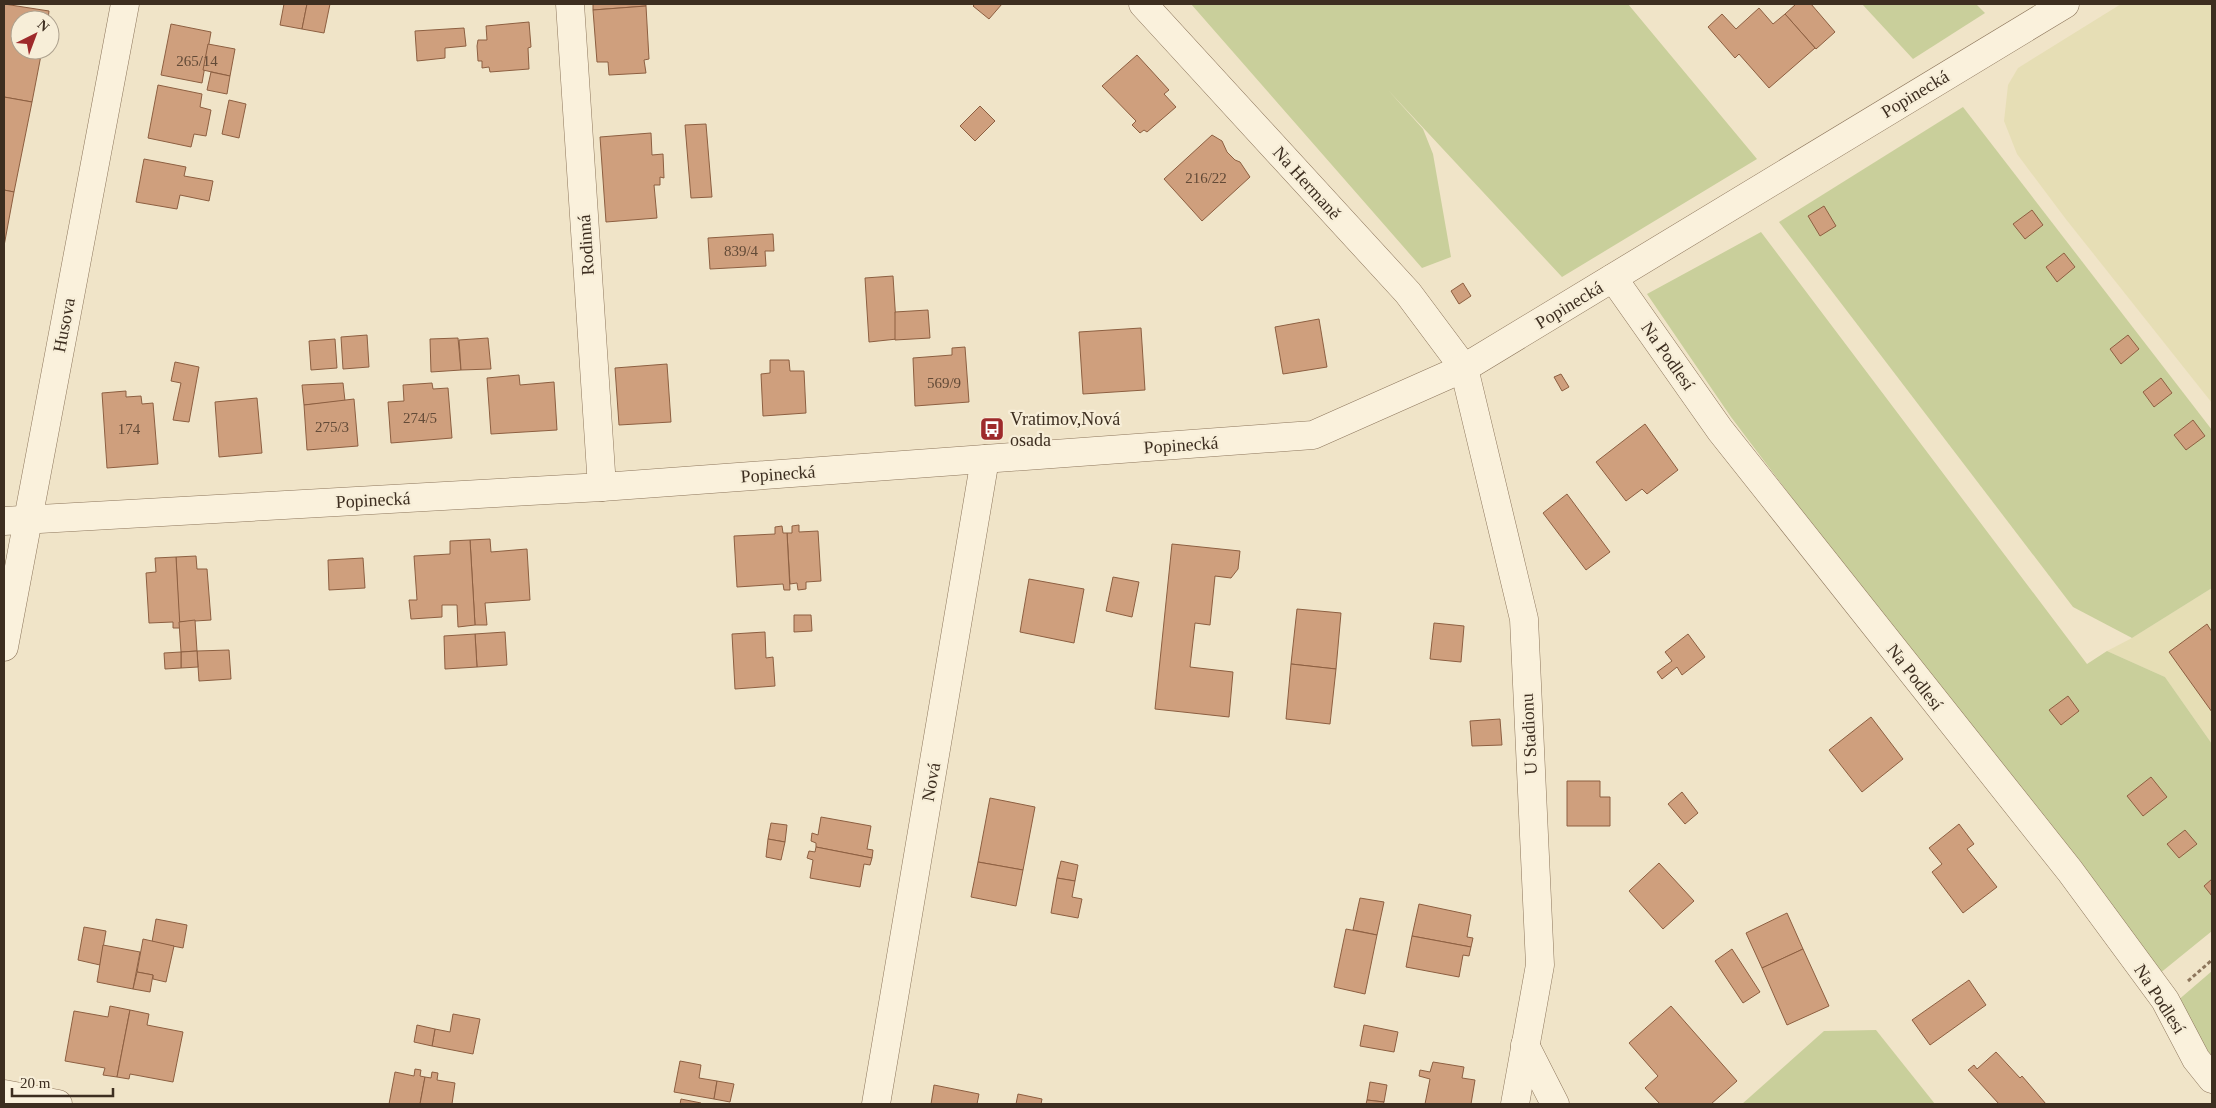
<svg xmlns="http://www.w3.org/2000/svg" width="2216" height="1108" font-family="'Times New Roman',serif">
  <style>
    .farmland { fill: #e6deb5 }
    .green { fill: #c9cf9b }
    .building { fill: #cf9f7d; stroke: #8d5f41 }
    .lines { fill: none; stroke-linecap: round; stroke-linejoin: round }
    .minor-casing { stroke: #8d765c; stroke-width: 29 }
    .path { stroke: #8d765c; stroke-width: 3; stroke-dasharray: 4 2.5; stroke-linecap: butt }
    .minor { stroke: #faf1dc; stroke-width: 28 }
    .labels { text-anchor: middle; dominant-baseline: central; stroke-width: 4.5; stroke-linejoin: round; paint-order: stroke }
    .number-label { font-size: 15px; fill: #624a37 }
    .street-label { font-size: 18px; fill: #3d2e20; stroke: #f7eed8 }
    .poi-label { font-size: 18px; fill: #3d2e20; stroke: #f7eed8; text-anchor: start }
  </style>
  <rect width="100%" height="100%" fill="#f0e4c8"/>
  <!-- farmland -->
  <g class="farmland">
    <polygon points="2121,4 2212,4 2212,403 2065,218 2017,154 2004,121 2008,85 2018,68"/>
    <polygon points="2212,588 2212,744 2165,677 2107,651 2132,638"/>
  </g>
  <!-- green -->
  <g class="green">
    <polygon points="1191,4 1628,4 1757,159 1562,277 1388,90 1423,129 1433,154 1451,257 1422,268"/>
    <polygon points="1862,4 1976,4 1985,13 1913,59"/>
    <polygon points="1963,107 2212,430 2212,588 2132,638 2073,607 1779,222"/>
    <polygon points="1761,232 2087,664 2107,651 2165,677 2212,744 2212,931 2159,974 1977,743 1731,417 1647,294"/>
    <polygon points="2212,971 2212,1057 2176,1002"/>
    <polygon points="1876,1030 1935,1104 1742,1104 1824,1031"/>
  </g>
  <!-- building -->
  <g class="building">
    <polygon points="4,4 49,11 48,20 20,20 20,50 42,50 32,102 4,97"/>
    <polygon points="284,4 307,4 302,29 280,25"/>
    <polygon points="307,4 330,4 324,33 302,29"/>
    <polygon points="593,4 646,4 646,6 593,10"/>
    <polygon points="975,4 1002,4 989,19 973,6"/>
    <polygon points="1796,4 1811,4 1835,32 1816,49 1785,14"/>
    <polygon points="646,6 649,59 644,60 646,73 609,75 608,62 597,62 593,10"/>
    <polygon points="1759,8 1773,24 1785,14 1815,48 1769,88 1739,54 1735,58 1708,27 1722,14 1736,29"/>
    <polygon points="529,22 531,47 528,48 529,69 490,72 489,67 482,68 482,61 478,61 477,46 478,40 487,40 486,26"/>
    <polygon points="171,24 211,32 202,83 161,75"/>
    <polygon points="464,28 466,46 445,48 445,58 417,61 415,31"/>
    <polygon points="208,44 235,49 230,76 203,70"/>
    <polygon points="1137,55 1169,90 1164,94 1176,107 1147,132 1144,130 1140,133 1132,125 1136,121 1102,86"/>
    <polygon points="211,72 230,76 227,94 207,90"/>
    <polygon points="158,85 202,94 200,107 211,110 206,136 194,134 191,147 148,138"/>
    <polygon points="4,97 32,102 14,192 4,190"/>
    <polygon points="229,100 246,104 239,138 222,134"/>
    <polygon points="980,106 995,121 975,141 960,126"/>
    <polygon points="706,124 712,197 691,198 685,125"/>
    <polygon points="651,133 652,155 663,154 664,178 660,177 660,185 654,185 657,218 606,222 600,137"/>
    <polygon points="1212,135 1222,141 1227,152 1235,160 1240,162 1250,177 1202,221 1164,179"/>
    <polygon points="144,159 186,167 184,176 213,181 209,201 180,195 177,209 136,202"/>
    <polygon points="4,190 14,192 4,246"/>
    <polygon points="1824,206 1836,226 1820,236 1808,216"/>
    <polygon points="2032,210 2043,225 2025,239 2013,224"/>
    <polygon points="773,234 774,251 765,251 766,266 710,269 708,238"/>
    <polygon points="2064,253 2075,267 2057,282 2046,267"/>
    <polygon points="893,276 897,339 869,342 865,278"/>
    <polygon points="1463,283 1471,296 1459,304 1451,291"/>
    <polygon points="928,310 930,338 895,340 895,312"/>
    <polygon points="1319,319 1327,367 1283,374 1275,327"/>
    <polygon points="1141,328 1145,390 1083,394 1079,332"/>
    <polygon points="367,335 369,367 343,369 341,337"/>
    <polygon points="2128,335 2139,349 2121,364 2110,349"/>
    <polygon points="458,338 461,370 431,372 430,339"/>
    <polygon points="488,338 491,369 461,370 459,340"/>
    <polygon points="335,339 337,368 311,370 309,341"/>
    <polygon points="965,347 969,402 915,406 913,358 952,355 952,348"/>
    <polygon points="770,360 789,360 790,371 804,371 806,413 763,416 761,374 770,373"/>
    <polygon points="175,362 199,367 189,422 173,420 181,383 171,381"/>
    <polygon points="667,364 671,422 619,425 615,368"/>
    <polygon points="1561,374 1569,387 1562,391 1554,377"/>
    <polygon points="519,375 520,385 554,382 557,430 491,434 487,378"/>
    <polygon points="2161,378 2172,393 2154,407 2143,392"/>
    <polygon points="343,383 345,401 304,405 302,385"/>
    <polygon points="432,383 433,389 448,388 452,438 391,443 388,402 404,401 403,385"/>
    <polygon points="126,391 126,397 141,396 142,404 153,403 158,464 107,468 102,393"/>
    <polygon points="257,398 262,453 219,457 215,402"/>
    <polygon points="354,399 358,446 307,450 304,405"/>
    <polygon points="2193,420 2205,436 2186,450 2174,435"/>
    <polygon points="1645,424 1678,470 1647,494 1642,489 1626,501 1596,462"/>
    <polygon points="1567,494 1610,552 1586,570 1543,513"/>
    <polygon points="799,525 799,532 818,531 821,581 806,582 806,589 798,590 797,583 790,584 787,533 792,533 792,526"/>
    <polygon points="782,526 783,533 787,533 790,590 784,590 783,584 737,587 734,536 775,534 775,527"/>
    <polygon points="490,539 491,552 527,549 530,600 485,603 487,625 475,625 470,540"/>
    <polygon points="470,540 475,625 458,627 457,605 442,605 442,617 411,619 409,600 417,600 414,556 450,554 450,541"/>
    <polygon points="1172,544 1240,551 1238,569 1231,578 1215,576 1210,625 1195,623 1190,667 1233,672 1229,717 1155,709"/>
    <polygon points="196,556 197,569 207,569 211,620 179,622 176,557"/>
    <polygon points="176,557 180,628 173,628 173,622 149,623 146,573 156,572 155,558"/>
    <polygon points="363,558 365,588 329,590 328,560"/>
    <polygon points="1113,577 1139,582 1132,617 1106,611"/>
    <polygon points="1029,579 1084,589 1074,643 1020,632"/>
    <polygon points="1297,609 1341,613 1336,669 1291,664"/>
    <polygon points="794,615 811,615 812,631 794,632"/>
    <polygon points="195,620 197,651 181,652 179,622"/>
    <polygon points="1434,623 1464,626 1461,662 1430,659"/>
    <polygon points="2207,624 2212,632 2212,712 2169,652"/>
    <polygon points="505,632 507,665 477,667 475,634"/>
    <polygon points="765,632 766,658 773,657 775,686 735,689 732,634"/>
    <polygon points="475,634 477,667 445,669 444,636"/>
    <polygon points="1688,634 1705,657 1682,675 1677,667 1662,679 1657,672 1672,661 1665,652"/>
    <polygon points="229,650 231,679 199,681 197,651"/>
    <polygon points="197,651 198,667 181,668 181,652"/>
    <polygon points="181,652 181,668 165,669 164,653"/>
    <polygon points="1291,664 1336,669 1330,724 1286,719"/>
    <polygon points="2068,696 2079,711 2061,725 2049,710"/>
    <polygon points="1871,717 1903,759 1862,792 1829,750"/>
    <polygon points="1500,719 1502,745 1472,746 1470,721"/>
    <polygon points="2151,777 2167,797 2143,816 2127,796"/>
    <polygon points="1567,781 1600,781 1600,797 1610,797 1610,826 1567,826"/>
    <polygon points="1682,792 1698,813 1685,824 1668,804"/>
    <polygon points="990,798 1035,807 1023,870 978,862"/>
    <polygon points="821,817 871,826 867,849 873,850 872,858 816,847 816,843 811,841 812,833 818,835"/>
    <polygon points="771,823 787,825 785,842 768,839"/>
    <polygon points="1959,824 1974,844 1967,849 1997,887 1963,913 1932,872 1942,864 1929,848"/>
    <polygon points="2185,830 2197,844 2179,858 2167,844"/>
    <polygon points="768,839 785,842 781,860 766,857"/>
    <polygon points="816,847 872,858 870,865 864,864 860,887 810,878 813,860 807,858 809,851 815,852"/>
    <polygon points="1061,861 1078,865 1075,881 1057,878"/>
    <polygon points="978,862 1023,870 1016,906 971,897"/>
    <polygon points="1659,863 1694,901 1663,929 1629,891"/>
    <polygon points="1057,878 1075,881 1072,897 1082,899 1078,918 1051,913"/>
    <polygon points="2212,879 2212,896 2204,886"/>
    <polygon points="1360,898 1384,902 1377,935 1353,930"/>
    <polygon points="1419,904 1471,915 1467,937 1473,938 1471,947 1412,936"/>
    <polygon points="1787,913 1803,949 1762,968 1746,933"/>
    <polygon points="156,919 187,925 183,948 152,942"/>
    <polygon points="84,927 106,931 100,965 78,960"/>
    <polygon points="1346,929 1377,935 1365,994 1334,987"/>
    <polygon points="1412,936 1471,947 1469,956 1463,955 1459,977 1406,967"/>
    <polygon points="143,939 174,946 166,982 153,979 153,975 137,972"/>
    <polygon points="103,945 140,952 133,989 97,982"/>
    <polygon points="1732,949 1760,992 1743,1003 1715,961"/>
    <polygon points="1803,949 1829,1006 1787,1025 1762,968"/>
    <polygon points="137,972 153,975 150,992 133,989"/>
    <polygon points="1969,980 1986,1005 1930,1045 1912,1020"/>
    <polygon points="110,1006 130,1010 117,1077 103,1075 105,1068 65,1061 74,1011 108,1017"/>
    <polygon points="1671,1006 1737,1081 1711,1104 1660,1104 1645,1088 1658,1076 1629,1043"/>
    <polygon points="130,1010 149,1014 147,1025 183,1032 173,1082 130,1074 129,1079 117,1077"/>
    <polygon points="453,1014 480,1019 473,1054 432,1046 435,1029 450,1032"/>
    <polygon points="417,1025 435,1029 432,1046 414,1042"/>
    <polygon points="1364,1025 1398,1032 1394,1052 1360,1046"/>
    <polygon points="1996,1052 2020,1078 2022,1076 2046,1104 1999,1104 1968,1070 1974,1065 1977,1069"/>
    <polygon points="680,1061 701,1065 699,1078 717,1081 714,1099 674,1092"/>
    <polygon points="1433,1062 1464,1067 1462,1078 1475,1080 1471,1104 1425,1104 1430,1079 1419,1076 1420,1070 1430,1072"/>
    <polygon points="415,1069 421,1070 420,1076 425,1077 420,1104 389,1104 395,1072 414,1076"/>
    <polygon points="432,1072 438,1073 437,1080 455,1083 452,1104 420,1104 425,1077 431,1078"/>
    <polygon points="717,1081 734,1084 730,1102 714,1099"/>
    <polygon points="1370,1082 1387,1085 1384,1102 1367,1100"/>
    <polygon points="934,1085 979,1094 977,1104 931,1104"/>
    <polygon points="1018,1094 1042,1099 1041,1104 1016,1104"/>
    <polygon points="681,1099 701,1103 700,1104 680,1104"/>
    <polygon points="1367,1100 1384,1102 1383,1104 1366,1104"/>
  </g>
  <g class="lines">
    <defs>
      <g id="minor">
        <polyline points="570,4 602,487"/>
        <polyline points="1143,4 1408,293 1464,368 1524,619 1540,965 1515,1104"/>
        <polyline points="1613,278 1720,430 2070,871 2165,1000 2196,1059 2212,1079"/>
        <polyline points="4,521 602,487 1313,435 1464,368 2065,4"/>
        <polyline points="4,647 125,4"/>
        <polyline points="1525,1045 1555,1104"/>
        <polyline points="4,1094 58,1104"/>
        <polyline points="876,1104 985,459"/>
      </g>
    </defs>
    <!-- minor casing -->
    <use href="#minor" class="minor-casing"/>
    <!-- path -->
    <polyline class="path" points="2188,981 2212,960"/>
    <!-- minor -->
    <use href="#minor" class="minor"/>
  </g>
  <!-- icons -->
  <defs>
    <symbol id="bus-square" viewBox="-11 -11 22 22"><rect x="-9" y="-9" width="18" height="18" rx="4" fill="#9e2a2b" stroke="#f7eed8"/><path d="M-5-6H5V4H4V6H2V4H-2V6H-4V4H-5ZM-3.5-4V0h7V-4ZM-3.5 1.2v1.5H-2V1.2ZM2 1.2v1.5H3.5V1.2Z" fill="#fff"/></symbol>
  </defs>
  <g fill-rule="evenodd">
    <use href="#bus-square" x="978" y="415" width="28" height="28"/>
  </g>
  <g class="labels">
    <!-- number labels -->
    <g class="number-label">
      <text x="197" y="61">265/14</text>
      <text x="1206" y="178">216/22</text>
      <text x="741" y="251">839/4</text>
      <text x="944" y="383">569/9</text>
      <text x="420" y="418">274/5</text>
      <text x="332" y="427">275/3</text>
      <text x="129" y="429">174</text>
    </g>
    <!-- street labels -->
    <g class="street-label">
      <text transform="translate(1915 94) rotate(-31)">Popinecká</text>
      <text transform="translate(1307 183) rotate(48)">Na Hermaně</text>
      <text transform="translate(586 245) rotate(-94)">Rodinná</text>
      <text transform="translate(1569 305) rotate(-31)">Popinecká</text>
      <text transform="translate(64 325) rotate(-79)">Husova</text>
      <text transform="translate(1668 356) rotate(55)">Na Podlesí</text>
      <text transform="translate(1181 445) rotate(-4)">Popinecká</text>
      <text transform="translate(778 474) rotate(-4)">Popinecká</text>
      <text transform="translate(373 500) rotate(-3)">Popinecká</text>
      <text transform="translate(1915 677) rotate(52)">Na Podlesí</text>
      <text transform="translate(1529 734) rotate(-93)">U Stadionu</text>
      <text transform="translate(931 782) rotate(-80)">Nová</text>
      <text transform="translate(2160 999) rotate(57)">Na Podlesí</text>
    </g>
    <!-- poi labels -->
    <g class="poi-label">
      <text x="1010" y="419">Vratimov,Nová<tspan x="1010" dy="21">osada</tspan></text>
    </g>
  </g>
  <!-- border -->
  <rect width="2216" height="1108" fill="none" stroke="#3d2e20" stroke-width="10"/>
  <!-- north arrow -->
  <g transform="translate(35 35) rotate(42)"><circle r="24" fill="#f7eed8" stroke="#ada18e"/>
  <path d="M0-4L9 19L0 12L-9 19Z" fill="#9e2a2b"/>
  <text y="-8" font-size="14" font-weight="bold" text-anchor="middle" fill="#3d2e20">N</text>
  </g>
  <!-- scale -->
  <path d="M12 1088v8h101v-8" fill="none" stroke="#3d2e20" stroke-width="2.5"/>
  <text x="20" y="1088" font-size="15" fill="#3d2e20" stroke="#f7eed8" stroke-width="4" paint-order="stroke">20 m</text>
</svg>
